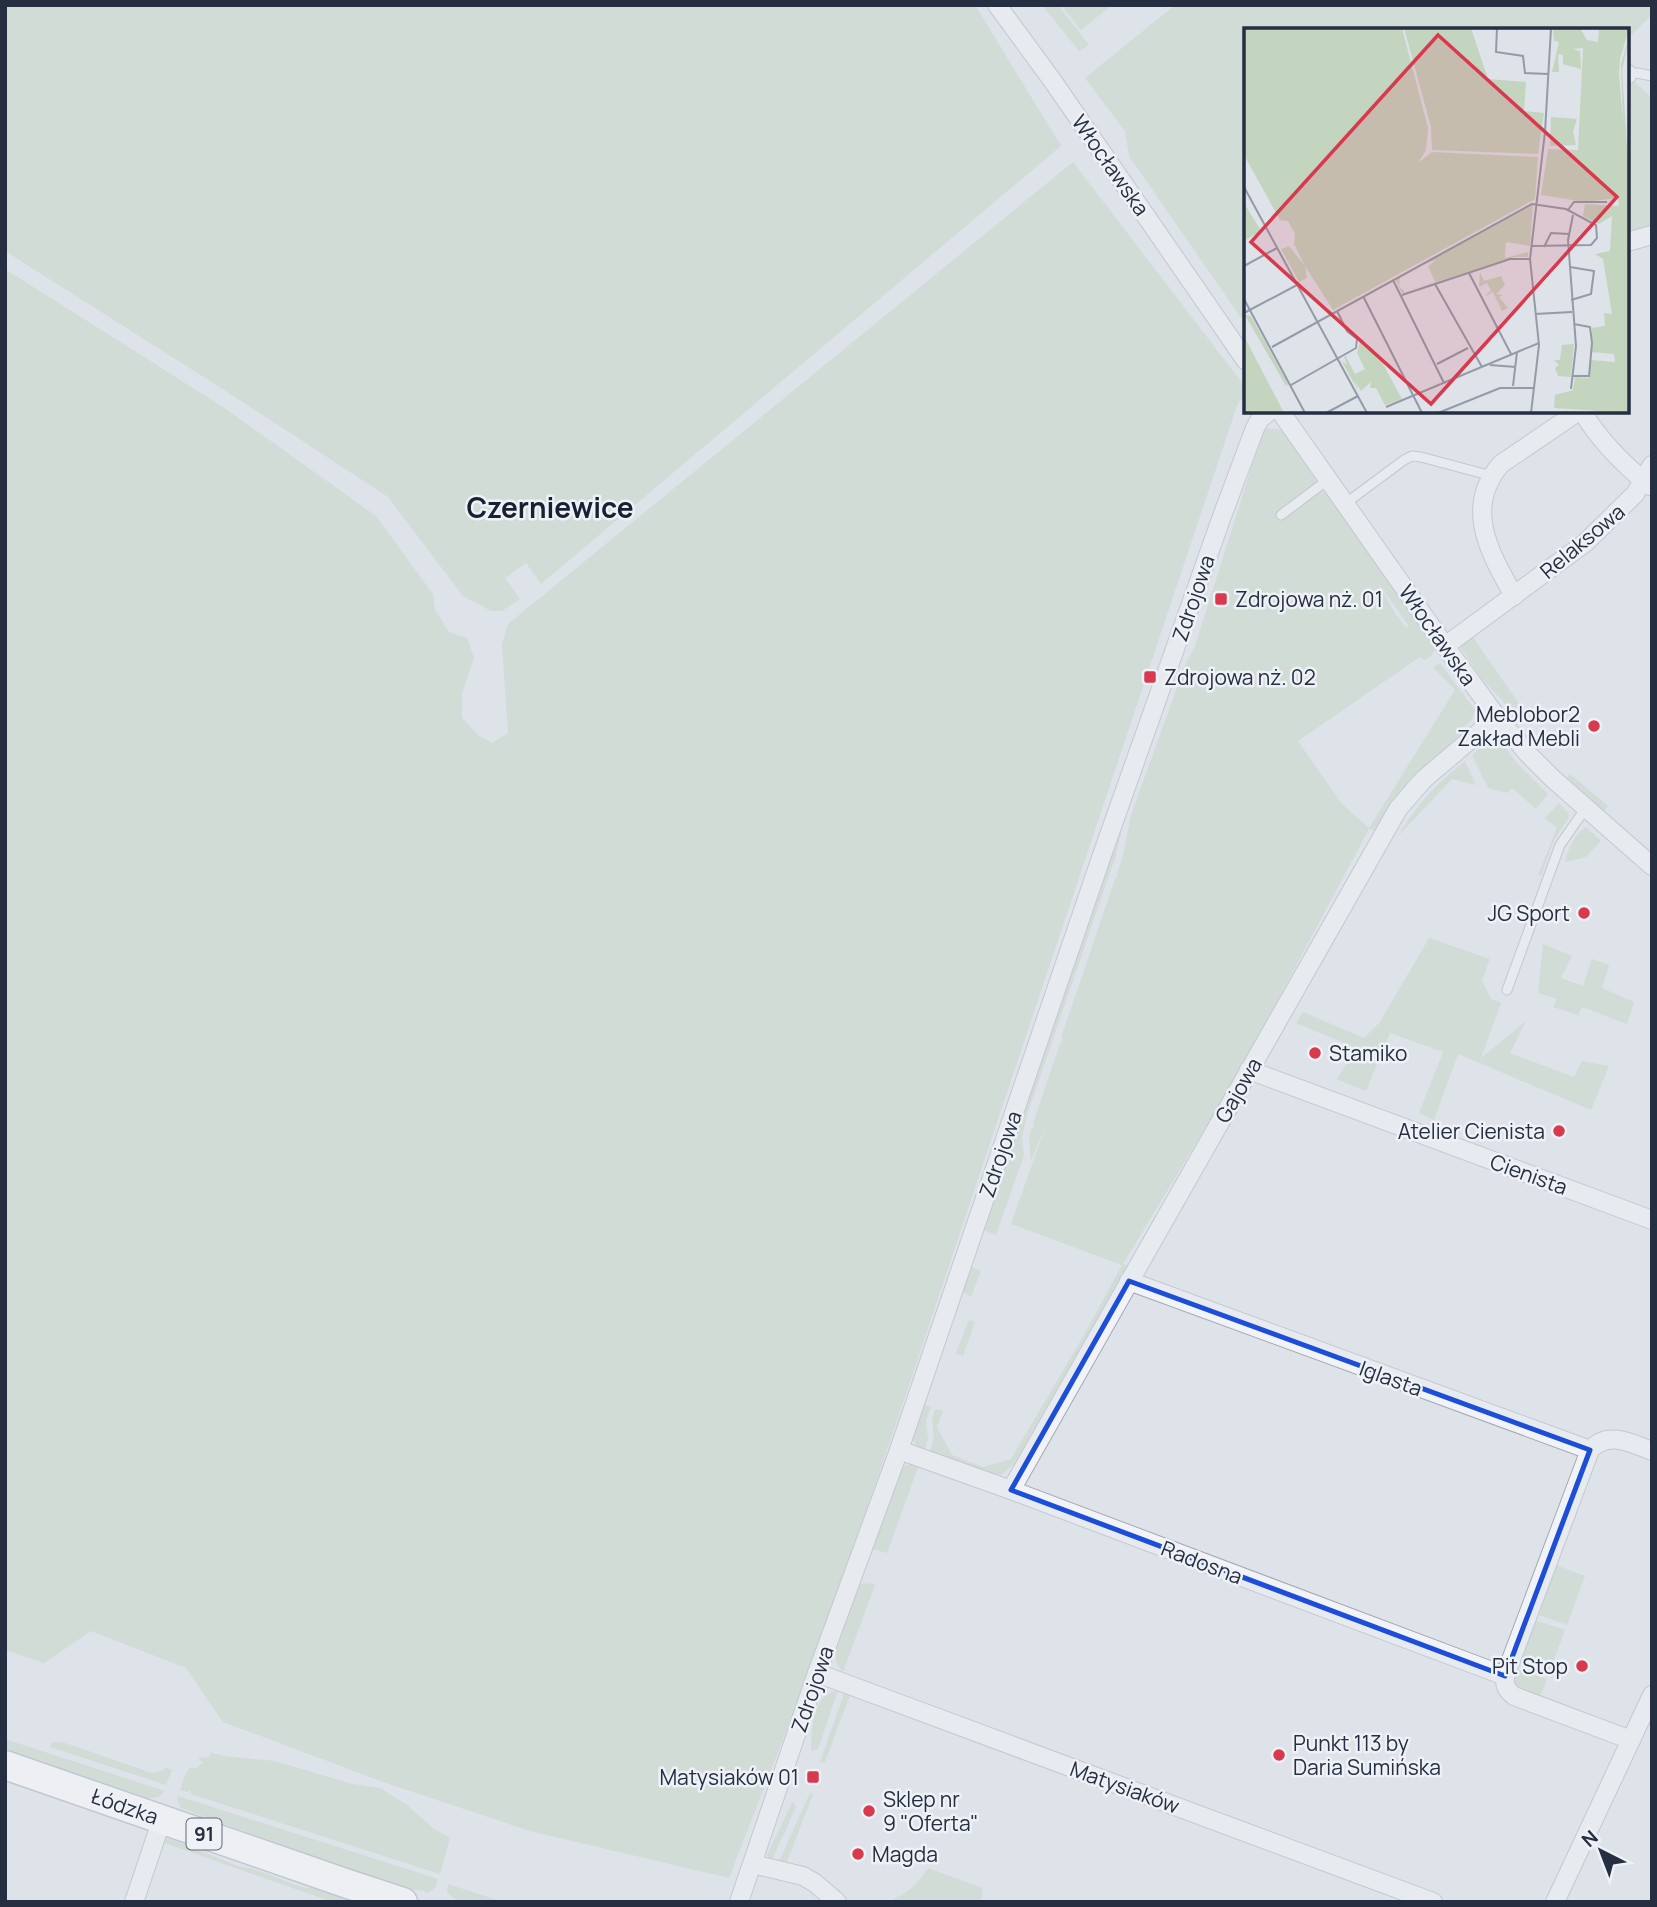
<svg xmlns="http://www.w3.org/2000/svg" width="1657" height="1907" font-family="Manrope,sans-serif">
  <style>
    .green { fill: #c3d4bf; fill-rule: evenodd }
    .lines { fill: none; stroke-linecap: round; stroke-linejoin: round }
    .lane-casing { stroke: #a3a9b3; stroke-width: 11 }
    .street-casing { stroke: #a3a9b3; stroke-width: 20 }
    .primary-casing { stroke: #9da6b6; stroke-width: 31 }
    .lane { stroke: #f1f3f7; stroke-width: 9 }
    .street { stroke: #f1f3f7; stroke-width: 18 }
    .primary { stroke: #fff; stroke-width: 28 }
    .marked { fill: none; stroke: #1d4ed8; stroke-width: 5; stroke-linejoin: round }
    .poi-dot { fill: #d9394d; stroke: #eef1f6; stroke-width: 2.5 }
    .labels { text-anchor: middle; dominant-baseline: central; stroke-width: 5; stroke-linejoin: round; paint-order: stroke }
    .shield { fill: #eef1f6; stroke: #626977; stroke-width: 2 }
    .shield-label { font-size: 19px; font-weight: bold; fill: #262f41 }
    .street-label { font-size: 21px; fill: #262f41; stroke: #eef1f6 }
    .poi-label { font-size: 21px; fill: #262f41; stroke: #eef1f6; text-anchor: start }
    .district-label { font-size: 28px; font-weight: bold; fill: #182032; stroke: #eef1f6 }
    .inset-road { fill: none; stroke: #949aa6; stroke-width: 2 }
    .view { fill: #d9394d; fill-opacity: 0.15; stroke: #d9394d; stroke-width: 3.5 }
    .inset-edge { fill: none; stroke: #262f41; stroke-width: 3.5 }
  </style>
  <rect width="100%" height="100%" fill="#dee2e9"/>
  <!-- green -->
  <g class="green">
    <polygon points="5,5 975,5 1061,146 541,584 526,563 505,578 520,599 502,611 491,611 463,596 388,497 229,393 5,251"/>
    <polygon points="1042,5 1058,5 1089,45 1079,51"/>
    <polygon points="1061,5 1112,5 1081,30"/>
    <polygon points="1175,5 1652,5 1652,15 1627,39 1627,30 1246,30 1246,325 1129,156 1125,131 1085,78"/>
    <polygon points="1630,78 1652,98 1652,227 1627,234 1627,81"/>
    <polygon points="1073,162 1246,388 1246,394 1238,403 892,1436 811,1667 729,1878 530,1831 386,1783 223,1722 186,1668 91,1631 44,1663 5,1650 5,269 223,407 376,516 433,594 435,610 449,632 467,638 474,658 462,694 462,718 478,735 492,743 508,733 502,644 508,624"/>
    <path d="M1264 428 1284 430 1323 492 1329 493 1437 647 1431 656 1425 660 1420 657 1298 741 1341 803 1369 828 1455 690 1433 667 1440 663 1475 710C1474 719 1470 722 1463 727L1465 731 1411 778 1375 831 1369 829 1242 1067 1123 1264 1127 1266 1014 1464 1002 1474 992 1475 929 1452 934 1440 932 1419 935 1409 943 1411 937 1427 952 1455 983 1467 1011 1459 1084 1335 1122 1265 1011 1224 1046 1125 1031 1161 1029 1139 1031 1129H1032L1034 1125 1033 1123 1060 1044 1061 1043 1063 1039 1061 1038 1115 879 1118 875 1117 874 1123 855 1131 815 1186 663 1195 646ZM1375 579 1409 626 1406 628 1395 613Z"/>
    <polygon points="1472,636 1520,705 1513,712 1482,679 1459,645"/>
    <polygon points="1494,739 1499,740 1517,763 1548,794 1536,809 1512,788 1508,793 1488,788 1472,755 1489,741"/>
    <path d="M1465 761 1476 785 1452 779 1398 836C1419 802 1434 786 1465 761Z"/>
    <polygon points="1570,774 1608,806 1604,811 1567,778"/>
    <polygon points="1559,803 1569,814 1568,819 1554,840 1541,876 1538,875 1557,828 1545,818"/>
    <polygon points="1124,820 1116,855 1027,1115 1022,1137 1024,1155 996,1235 983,1230"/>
    <path d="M1586 827 1601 841 1586 857 1565 862C1568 848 1574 835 1586 827Z"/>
    <polygon points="1429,938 1490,959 1482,980 1491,999 1501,1003 1481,1058 1526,1021 1510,1053 1574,1077 1582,1061 1609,1066 1591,1110 1458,1054 1434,1120 1419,1113 1443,1052 1390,1033 1366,1091 1337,1079 1356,1048 1296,1023 1303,1012 1364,1038 1380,1022"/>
    <polygon points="1543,944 1572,956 1561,978 1583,986 1592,959 1609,965 1602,988 1634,1002 1627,1024 1582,1007 1578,1015 1553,1007 1557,999 1538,993"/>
    <polygon points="970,1267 981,1271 971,1297 961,1290"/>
    <polygon points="969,1320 975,1322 963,1356 956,1353"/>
    <polygon points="923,1404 931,1407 926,1421 928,1439 924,1450 917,1446 911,1436"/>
    <polygon points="910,1464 919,1465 887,1553 872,1549 900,1468"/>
    <polygon points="1556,1565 1585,1576 1567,1625 1539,1615"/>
    <polygon points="867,1583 875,1585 843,1672 836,1663 836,1652 859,1584"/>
    <polygon points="1535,1620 1565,1630 1550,1670 1521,1660"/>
    <polygon points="1520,1670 1547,1679 1539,1700 1517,1689 1513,1679 1516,1671"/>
    <path d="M838 1690 818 1749 811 1751C812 1728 811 1696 838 1690Z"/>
    <polygon points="845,1691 850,1695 825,1762 820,1762"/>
    <polygon points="5,1739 165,1791 158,1797 148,1798 5,1749"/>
    <polygon points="52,1742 62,1742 152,1773 161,1771 166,1768 172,1770 166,1785 50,1747"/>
    <polygon points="211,1753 224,1756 275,1761 352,1784 380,1788 407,1805 433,1828 450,1838 440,1874 191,1794 191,1791 189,1790 188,1792 180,1790 186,1773 190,1768 196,1768 203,1763 198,1757 208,1758"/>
    <polygon points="810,1793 813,1794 785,1867 778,1864"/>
    <path d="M178 1796 438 1879C436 1887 433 1892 425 1893V1891L400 1888 181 1808 177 1799Z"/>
    <polygon points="793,1801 796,1807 771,1862 767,1855"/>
    <polygon points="166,1839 171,1839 240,1867 251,1868 302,1887 312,1888 351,1902 332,1902 162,1842"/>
    <path d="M928 1868 982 1888V1898L976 1902H888C908 1892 916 1887 928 1868Z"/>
    <polygon points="448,1884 503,1902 456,1900 447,1892"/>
  </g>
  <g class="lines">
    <defs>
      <g id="lane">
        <polyline points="1628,74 1637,73 1652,76"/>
        <polyline points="1346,503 1404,460 1412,456 1421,457 1492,476"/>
        <polyline points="1281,515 1329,479"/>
        <polyline points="1507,990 1560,845 1585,809"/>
      </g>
      <g id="street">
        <polyline points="997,5 1052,80 1246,361"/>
        <polyline points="1627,75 1628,74"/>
        <polyline points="1627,242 1652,235"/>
        <polyline points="1280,411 1445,646 1497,717 1529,755 1552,778 1652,866"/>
        <path d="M1582 411C1599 440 1624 465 1650 486"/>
        <path d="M1514 596C1490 553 1463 508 1501 464L1579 411"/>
        <polyline points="1445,646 1585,543 1635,494 1652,465"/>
        <polyline points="1249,1070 1652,1220"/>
        <path d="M1129 1281 1590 1450C1608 1430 1631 1443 1652 1451"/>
        <polyline points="899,1450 1011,1490 1505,1676"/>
        <path d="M1590 1450 1505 1676C1504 1686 1507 1690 1514 1696L1631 1740"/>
        <polyline points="1011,1490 1398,809 1423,780 1497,717"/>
        <polyline points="817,1673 1433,1902"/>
        <polyline points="753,1864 803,1876 815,1883 837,1902"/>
        <polyline points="134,1902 162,1819"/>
        <polyline points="739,1902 817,1673 899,1450 1102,855 1221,519 1255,428 1260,419 1270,411"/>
        <polyline points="1555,1902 1652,1695"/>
      </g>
      <polyline id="primary" points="5,1765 345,1883 403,1902"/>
    </defs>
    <!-- lane casing -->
    <use href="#lane" class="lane-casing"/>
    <!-- street casing -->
    <use href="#street" class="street-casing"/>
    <!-- primary casing -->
    <use href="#primary" class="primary-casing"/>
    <!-- lane -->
    <use href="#lane" class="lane"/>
    <!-- street -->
    <use href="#street" class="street"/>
    <!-- primary -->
    <use href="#primary" class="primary"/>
  </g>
  <!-- marked area -->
  <path d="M0 0H1657V1907H0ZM1129 1281 1590 1450 1505 1676 1011 1490Z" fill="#dee2e9" fill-opacity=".55" fill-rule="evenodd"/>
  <path class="marked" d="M1129 1281 1590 1450 1505 1676 1011 1490Z"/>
  <!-- markers -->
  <g class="poi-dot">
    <rect x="1214" y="592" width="14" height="14" rx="3.5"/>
    <rect x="1143" y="670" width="14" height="14" rx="3.5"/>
    <circle cx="1594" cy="726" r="7"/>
    <circle cx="1584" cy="913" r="7"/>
    <circle cx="1315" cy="1053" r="7"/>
    <circle cx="1559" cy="1131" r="7"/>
    <circle cx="1582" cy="1666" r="7"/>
    <circle cx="1279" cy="1755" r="7"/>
    <rect x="806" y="1770" width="14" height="14" rx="3.5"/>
    <circle cx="869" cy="1811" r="7"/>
    <circle cx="858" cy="1854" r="7"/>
  </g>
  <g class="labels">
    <!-- shield labels -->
    <rect class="shield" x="186.5" y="1818.5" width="35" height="31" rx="5"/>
    <g class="shield-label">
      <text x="204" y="1834">91</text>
    </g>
    <!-- street labels -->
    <g class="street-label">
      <text transform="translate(1111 165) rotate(55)">Włocławska</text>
      <text transform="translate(1582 541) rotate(-40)">Relaksowa</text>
      <text transform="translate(1193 598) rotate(-71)">Zdrojowa</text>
      <text transform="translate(1438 635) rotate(55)">Włocławska</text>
      <text transform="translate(1238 1090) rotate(-60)">Gajowa</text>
      <text transform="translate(1000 1154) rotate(-71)">Zdrojowa</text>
      <text transform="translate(1529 1174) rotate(20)">Cienista</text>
      <text transform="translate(1391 1378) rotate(20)">Iglasta</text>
      <text transform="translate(1202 1562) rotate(21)">Radosna</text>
      <text transform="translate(812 1689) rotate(-71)">Zdrojowa</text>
      <text transform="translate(1125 1787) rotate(20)">Matysiaków</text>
      <text transform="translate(125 1806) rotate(19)">Łódzka</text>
    </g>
    <!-- poi labels -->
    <g class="poi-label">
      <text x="1235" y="599">Zdrojowa nż. 01</text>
      <text x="1164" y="677">Zdrojowa nż. 02</text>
      <text x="1580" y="714" text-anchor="end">Meblobor2<tspan x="1580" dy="24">Zakład Mebli</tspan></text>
      <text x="1570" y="913" text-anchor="end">JG Sport</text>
      <text x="1329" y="1053">Stamiko</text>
      <text x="1545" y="1131" text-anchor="end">Atelier Cienista</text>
      <text x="1568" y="1666" text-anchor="end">Pit Stop</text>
      <text x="1293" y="1743">Punkt 113 by<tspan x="1293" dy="24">Daria Sumińska</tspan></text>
      <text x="799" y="1777" text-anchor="end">Matysiaków 01</text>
      <text x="883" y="1799">Sklep nr<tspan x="883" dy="24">9 "Oferta"</tspan></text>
      <text x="872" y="1854">Magda</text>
    </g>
    <!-- district labels -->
    <g class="district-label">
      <text x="550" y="507">Czerniewice</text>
    </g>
  </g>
  <!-- overview -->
  <g transform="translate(1244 28)">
    <rect width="385" height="385" fill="#dee2e9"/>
    <path d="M158 0 184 100 182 122 174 135 188 124 294 129 291 171 89 282 61 238 63 250 55 254 37 221 45 218 61 238 50 216 51 206 44 193 36 192 0 127V1ZM160 0H227L244 51 282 54 280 83 300 85 294 126 188 122 187 99ZM309 0H336L343 12 354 14 355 0H385L376 31 375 46 379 94 377 36 385 10 378 42 385 149V385L310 380 311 367 329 362 331 349 345 350 347 332 371 334 370 326 348 324V300L361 298 360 285 368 286 359 231 351 226 366 223 368 188 355 196 339 188 341 176 375 178 374 170 341 174 297 167 304 121 334 122 339 20 328 21 336 23 337 41 319 36V27L314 26 315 44H308L315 14 310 13ZM307 89 333 91 329 103 332 117 306 118ZM0 175 17 203 0 213ZM289 177 286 218 262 214 261 225V230L284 224V219V229H271L158 265 157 264 152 252 156 249 155 258 161 264 191 254 184 238 192 232 180 236ZM236 244 240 253 257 248 261 257 252 266 259 267 255 269 264 280 258 283 249 264 240 269 247 262 243 255 235 259ZM1 287 7 288 44 356 42 358ZM0 308 40 385H0ZM117 310 139 336 158 371 141 377 132 360H126L127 354 117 363 110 352 115 364 97 332 103 337 100 329 105 327 102 329 111 346 121 341 113 325ZM330 316 327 349 314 348 311 340 315 337 310 332H316L318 317Z" fill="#c3d4bf"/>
    <path class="inset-road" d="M253 0 252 24 279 28 281 45 304 46M0 159 123 385M324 182 330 174H363M300 219 307 205 325 206M0 238 33 220M326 239 350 243 347 266 327 272M225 245 267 326M149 252 200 355M191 256 238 339M158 267 266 231H286M119 268 178 385M0 271 61 385M0 285 53 257M291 286 328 284M28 319 288 176 322 181 352 197 353 210 347 217 287 218M193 336 224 320M246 337 272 339M329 348H345L348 315 346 299 330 296M47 357 112 320 113 311 103 303 93 283M269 358 273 324M327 361 332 318 324 212 329 187M142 379 295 315M82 385 114 368M194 385 256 360H290M287 385 295 317 286 231 301 104 307 0"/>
    <path class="view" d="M194 7 373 169 187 376 7 214Z"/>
    <rect width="385" height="385" class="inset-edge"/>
  </g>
  <!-- border -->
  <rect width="1657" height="1907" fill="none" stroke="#262f41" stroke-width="14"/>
  <!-- north arrow -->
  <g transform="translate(1601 1851) rotate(318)" stroke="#eef1f6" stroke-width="5" paint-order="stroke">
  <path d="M0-5L12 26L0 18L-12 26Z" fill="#262f41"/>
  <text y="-10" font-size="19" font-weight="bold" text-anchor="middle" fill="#262f41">N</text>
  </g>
</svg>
